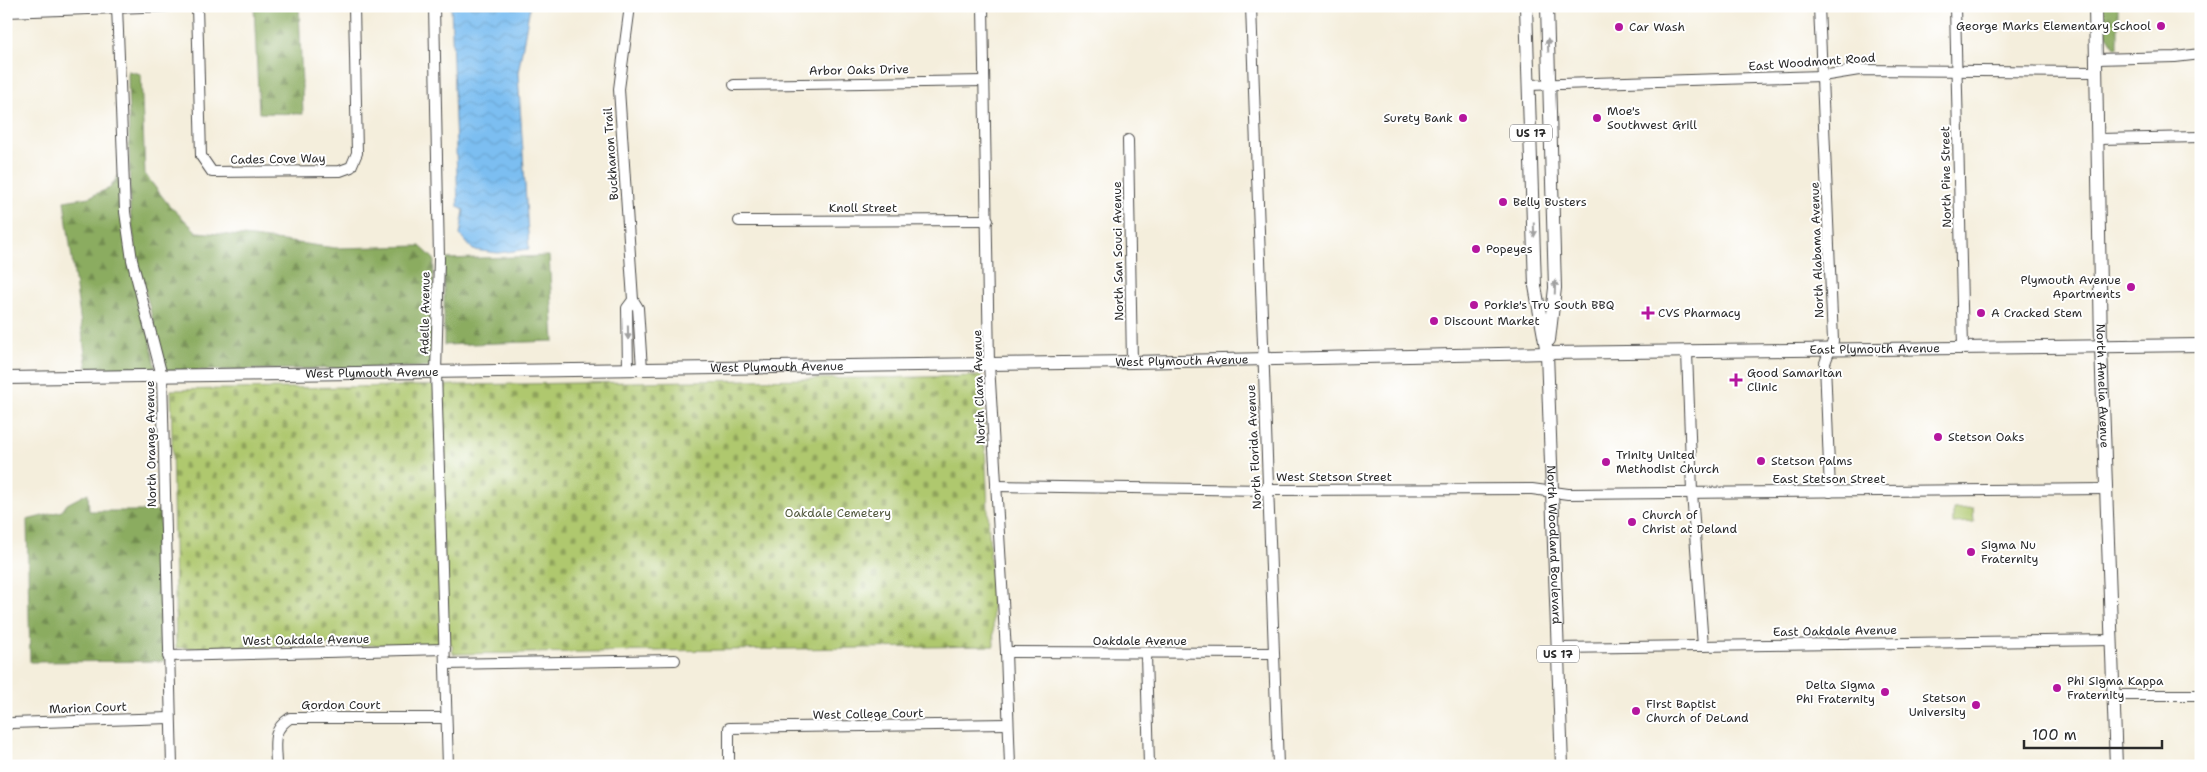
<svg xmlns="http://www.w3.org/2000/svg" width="2207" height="772" font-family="'Shantell Sans',sans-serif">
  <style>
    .forest { fill: url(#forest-firs); stroke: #5b6c46 }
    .cemetery { fill: url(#cemetery-stones); stroke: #6d7a4c }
    .green { fill: #afc86e; stroke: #6d7a4c }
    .water { fill: url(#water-waves); stroke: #53748e }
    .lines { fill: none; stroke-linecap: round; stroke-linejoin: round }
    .minor-casing { stroke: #494846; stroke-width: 12 }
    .major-casing { stroke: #494846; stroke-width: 14 }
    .minor { stroke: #fff; stroke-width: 10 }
    .major { stroke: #fff; stroke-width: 12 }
    .oneway { fill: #a0a0a0 }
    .poi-dot { fill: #b5179e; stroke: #fff; stroke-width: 2 }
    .labels { text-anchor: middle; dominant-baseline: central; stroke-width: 4; stroke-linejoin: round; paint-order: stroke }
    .shield { fill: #fff; stroke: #6b6b6b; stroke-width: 1 }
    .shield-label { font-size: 11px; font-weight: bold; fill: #2b2b2b }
    .poi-label { font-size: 12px; fill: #2b2b2b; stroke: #fff; text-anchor: start }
    .street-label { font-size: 12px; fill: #2b2b2b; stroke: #fff }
    .park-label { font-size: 12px; fill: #535a3f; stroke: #fff }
  </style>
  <defs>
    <pattern id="forest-firs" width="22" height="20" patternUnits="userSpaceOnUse" patternTransform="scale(1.25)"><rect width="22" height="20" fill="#8bac61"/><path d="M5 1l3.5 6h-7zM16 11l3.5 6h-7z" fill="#728c50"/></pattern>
    <pattern id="cemetery-stones" width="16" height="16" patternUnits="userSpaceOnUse" patternTransform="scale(1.25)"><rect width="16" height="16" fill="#afc86e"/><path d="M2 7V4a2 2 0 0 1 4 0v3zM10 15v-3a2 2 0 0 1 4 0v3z" fill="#8fa35b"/></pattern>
    <pattern id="water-waves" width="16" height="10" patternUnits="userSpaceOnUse" patternTransform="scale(1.25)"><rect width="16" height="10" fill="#7bbef1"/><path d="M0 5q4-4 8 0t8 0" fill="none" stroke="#6aa3cf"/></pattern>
  </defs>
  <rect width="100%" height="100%" fill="#fff"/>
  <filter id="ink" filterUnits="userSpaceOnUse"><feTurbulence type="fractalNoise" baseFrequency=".02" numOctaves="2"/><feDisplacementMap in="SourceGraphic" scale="10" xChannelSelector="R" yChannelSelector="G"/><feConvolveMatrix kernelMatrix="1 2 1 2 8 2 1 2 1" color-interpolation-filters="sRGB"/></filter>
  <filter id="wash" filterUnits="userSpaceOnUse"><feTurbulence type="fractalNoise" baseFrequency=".0096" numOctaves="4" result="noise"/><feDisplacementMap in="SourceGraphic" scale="20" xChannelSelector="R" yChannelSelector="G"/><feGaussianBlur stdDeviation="1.12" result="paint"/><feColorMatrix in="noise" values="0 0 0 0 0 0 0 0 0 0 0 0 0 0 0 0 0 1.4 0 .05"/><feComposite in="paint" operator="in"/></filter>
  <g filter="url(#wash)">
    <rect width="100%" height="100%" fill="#f4eedc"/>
    <!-- forest -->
    <g class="forest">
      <polygon points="254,6 299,6 303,114 259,113"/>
      <polygon points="2100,6 2118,6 2118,48 2115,47 2101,26"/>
      <polygon points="128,71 141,74 145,174 168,204 197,232 253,237 335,248 420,246 434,259 431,367 166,371 137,259 130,211"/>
      <polygon points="119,174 156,371 114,371 87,368 64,201 89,197 110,188"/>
      <polygon points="549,256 554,341 444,345 444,259"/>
      <polygon points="88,493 89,511 160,511 164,661 30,662 27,520 62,511 67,504"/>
    </g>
    <!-- cemetery -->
    <polygon class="cemetery" points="982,376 994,646 453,654 452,644 176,648 171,390"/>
    <!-- green -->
    <polygon class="green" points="1973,508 1974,522 1953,523 1953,509"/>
    <!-- water -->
    <polygon class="water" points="451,6 530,6 518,73 529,249 498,253 473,250 460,235 464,210 458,207"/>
  </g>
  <g filter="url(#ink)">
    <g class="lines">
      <defs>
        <g id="minor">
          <polyline points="117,6 125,212 132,260 162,376 172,766"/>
          <polyline points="197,6 201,156 212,172 340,171 351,167 357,153 354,6"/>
          <polyline points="434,6 439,259 436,372 448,766"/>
          <polyline points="630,6 619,89 633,300 638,308 642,369"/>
          <polyline points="983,6 989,364 1006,652 1010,766"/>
          <polyline points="1251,6 1278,766"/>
          <polyline points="1819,6 1833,341 1825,363 1830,492"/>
          <polyline points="1955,6 1963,348"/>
          <polyline points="6,12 171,6"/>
          <polyline points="2096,59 2175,57 2201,54"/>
          <polyline points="734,85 984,81"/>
          <polyline points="1529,85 1822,76 1859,70 2096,72"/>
          <polyline points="2098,139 2201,137"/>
          <polyline points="1128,140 1132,362"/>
          <polyline points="739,221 988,220"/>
          <polyline points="1687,352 1692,492 1703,646"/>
          <polyline points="628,369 627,308 633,300"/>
          <polyline points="996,486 1268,490 1532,489 1568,494 2106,489"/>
          <polyline points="1558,648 2112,640"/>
          <polyline points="1006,652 1273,653"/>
          <polyline points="1146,654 1149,766"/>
          <polyline points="168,656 445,649"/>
          <polyline points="445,664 675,660"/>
          <polyline points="2114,695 2201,695"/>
          <polyline points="6,726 11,723 170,718"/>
          <path d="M276 766C276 745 270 731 290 718H446"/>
          <polyline points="729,766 729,728 1008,724"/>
        </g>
        <g id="major">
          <path id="s1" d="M1526 6 1535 286 1547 353 1562 766"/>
          <polyline points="1547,6 1555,288 1549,340"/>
          <path id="s2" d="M2095 6 2101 346 2116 766"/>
          <path id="s3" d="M6 378 1132 362 1547 353 2201 345"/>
        </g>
      </defs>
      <!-- minor casing -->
      <use href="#minor" class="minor-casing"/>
      <!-- major casing -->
      <use href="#major" class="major-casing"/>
      <!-- minor -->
      <use href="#minor" class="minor"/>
      <!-- major -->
      <use href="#major" class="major"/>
    </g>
    <!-- one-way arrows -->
    <defs><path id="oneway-solid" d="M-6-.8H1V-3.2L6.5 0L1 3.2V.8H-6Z" transform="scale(1.25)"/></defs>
    <g class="oneway">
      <use href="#oneway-solid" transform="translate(1548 45) rotate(-92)"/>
      <use href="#oneway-solid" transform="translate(1534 230) rotate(88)"/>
      <use href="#oneway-solid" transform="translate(1555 287) rotate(-88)"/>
      <use href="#oneway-solid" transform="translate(628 333) rotate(89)"/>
    </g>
  </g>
  <!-- markers -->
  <g class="poi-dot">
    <circle cx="2161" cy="26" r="5"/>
    <circle cx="1619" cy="27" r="5"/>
    <circle cx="1463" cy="118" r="5"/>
    <circle cx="1597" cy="118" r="5"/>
    <circle cx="1503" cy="202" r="5"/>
    <circle cx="1476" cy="249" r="5"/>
    <circle cx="2131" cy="287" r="5"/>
    <circle cx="1474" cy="305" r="5"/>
    <path d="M1645.5 305.5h5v5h5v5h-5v5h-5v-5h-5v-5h5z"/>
    <circle cx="1981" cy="313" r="5"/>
    <circle cx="1434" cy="321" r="5"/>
    <path d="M1733.5 372.5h5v5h5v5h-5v5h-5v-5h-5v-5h5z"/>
    <circle cx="1938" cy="437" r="5"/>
    <circle cx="1761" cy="461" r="5"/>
    <circle cx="1606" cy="462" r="5"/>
    <circle cx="1632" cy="522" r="5"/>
    <circle cx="1971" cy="552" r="5"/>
    <circle cx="2057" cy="688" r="5"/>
    <circle cx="1885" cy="692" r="5"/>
    <circle cx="1976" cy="705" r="5"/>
    <circle cx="1636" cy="711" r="5"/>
  </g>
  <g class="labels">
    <!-- shield labels -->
    <g class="shield">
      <rect x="1510" y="124.5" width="42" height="17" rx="4"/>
      <rect x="1537" y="645.5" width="42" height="17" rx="4"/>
    </g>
    <g class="shield-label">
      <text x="1531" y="133">US 17</text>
      <text x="1558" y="654">US 17</text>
    </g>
    <!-- poi labels -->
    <g class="poi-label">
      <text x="2151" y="26" text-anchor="end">George Marks Elementary School</text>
      <text x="1629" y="27">Car Wash</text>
      <text x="1607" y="111">Moe's<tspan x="1607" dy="14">Southwest Grill</tspan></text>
      <text x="1453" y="118" text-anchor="end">Surety Bank</text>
      <text x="1513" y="202">Belly Busters</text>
      <text x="1486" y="249">Popeyes</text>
      <text x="2121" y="280" text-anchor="end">Plymouth Avenue<tspan x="2121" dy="14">Apartments</tspan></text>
      <text x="1484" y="305">Porkie's Tru South BBQ</text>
      <text x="1658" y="313">CVS Pharmacy</text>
      <text x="1991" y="313">A Cracked Stem</text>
      <text x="1444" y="321">Discount Market</text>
      <text x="1747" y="373">Good Samaritan<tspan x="1747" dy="14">Clinic</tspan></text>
      <text x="1948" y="437">Stetson Oaks</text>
      <text x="1616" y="455">Trinity United<tspan x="1616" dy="14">Methodist Church</tspan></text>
      <text x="1771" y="461">Stetson Palms</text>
      <text x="1642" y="515">Church of<tspan x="1642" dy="14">Christ at Deland</tspan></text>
      <text x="1981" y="545">Sigma Nu<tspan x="1981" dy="14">Fraternity</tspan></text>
      <text x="2067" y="681">Phi Sigma Kappa<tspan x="2067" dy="14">Fraternity</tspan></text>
      <text x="1875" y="685" text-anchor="end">Delta Sigma<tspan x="1875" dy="14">Phi Fraternity</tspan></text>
      <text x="1966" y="698" text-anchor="end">Stetson<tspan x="1966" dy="14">University</tspan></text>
      <text x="1646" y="704">First Baptist<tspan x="1646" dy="14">Church of DeLand</tspan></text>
    </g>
    <!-- street labels -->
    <g class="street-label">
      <text transform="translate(1812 62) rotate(-4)">East Woodmont Road</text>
      <text transform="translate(859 70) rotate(-1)">Arbor Oaks Drive</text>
      <text transform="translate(611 154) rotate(-94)">Buckhanon Trail</text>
      <text transform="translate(278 159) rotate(-1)">Cades Cove Way</text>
      <text transform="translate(1946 177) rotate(-91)">North Pine Street</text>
      <text x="863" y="208">Knoll Street</text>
      <text transform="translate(1817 250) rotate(-92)">North Alabama Avenue</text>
      <text transform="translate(1118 251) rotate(-91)">North San Souci Avenue</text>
      <text transform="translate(425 313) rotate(-89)">Adelle Avenue</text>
      <text stroke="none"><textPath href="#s3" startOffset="1869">East Plymouth Avenue</textPath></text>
      <text stroke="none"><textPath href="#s3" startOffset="1176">West Plymouth Avenue</textPath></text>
      <text stroke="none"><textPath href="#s3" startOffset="771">West Plymouth Avenue</textPath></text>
      <text stroke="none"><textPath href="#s3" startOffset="366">West Plymouth Avenue</textPath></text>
      <text stroke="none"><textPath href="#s2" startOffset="380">North Amelia Avenue</textPath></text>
      <text transform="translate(979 387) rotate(-92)">North Clara Avenue</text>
      <text transform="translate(151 444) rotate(-91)">North Orange Avenue</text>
      <text transform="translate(1254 447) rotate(-93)">North Florida Avenue</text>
      <text x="1334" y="477">West Stetson Street</text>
      <text x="1829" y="479">East Stetson Street</text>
      <text stroke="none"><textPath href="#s1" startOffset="540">North Woodland Boulevard</textPath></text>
      <text transform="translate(1835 631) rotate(-1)">East Oakdale Avenue</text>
      <text transform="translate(306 640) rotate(-1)">West Oakdale Avenue</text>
      <text x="1140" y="641">Oakdale Avenue</text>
      <text x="341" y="705">Gordon Court</text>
      <text transform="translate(88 708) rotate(-2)">Marion Court</text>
      <text transform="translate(868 714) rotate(-1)">West College Court</text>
    </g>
    <!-- park labels -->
    <g class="park-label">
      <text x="838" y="513">Oakdale Cemetery</text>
    </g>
  </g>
  <!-- margin -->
  <rect width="2207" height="772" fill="none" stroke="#fff" stroke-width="25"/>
  <!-- scale -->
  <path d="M2024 740v8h138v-8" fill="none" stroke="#2b2b2b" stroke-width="2.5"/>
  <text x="2032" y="740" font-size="15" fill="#2b2b2b" stroke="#ffffff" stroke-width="4" paint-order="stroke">100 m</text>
</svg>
